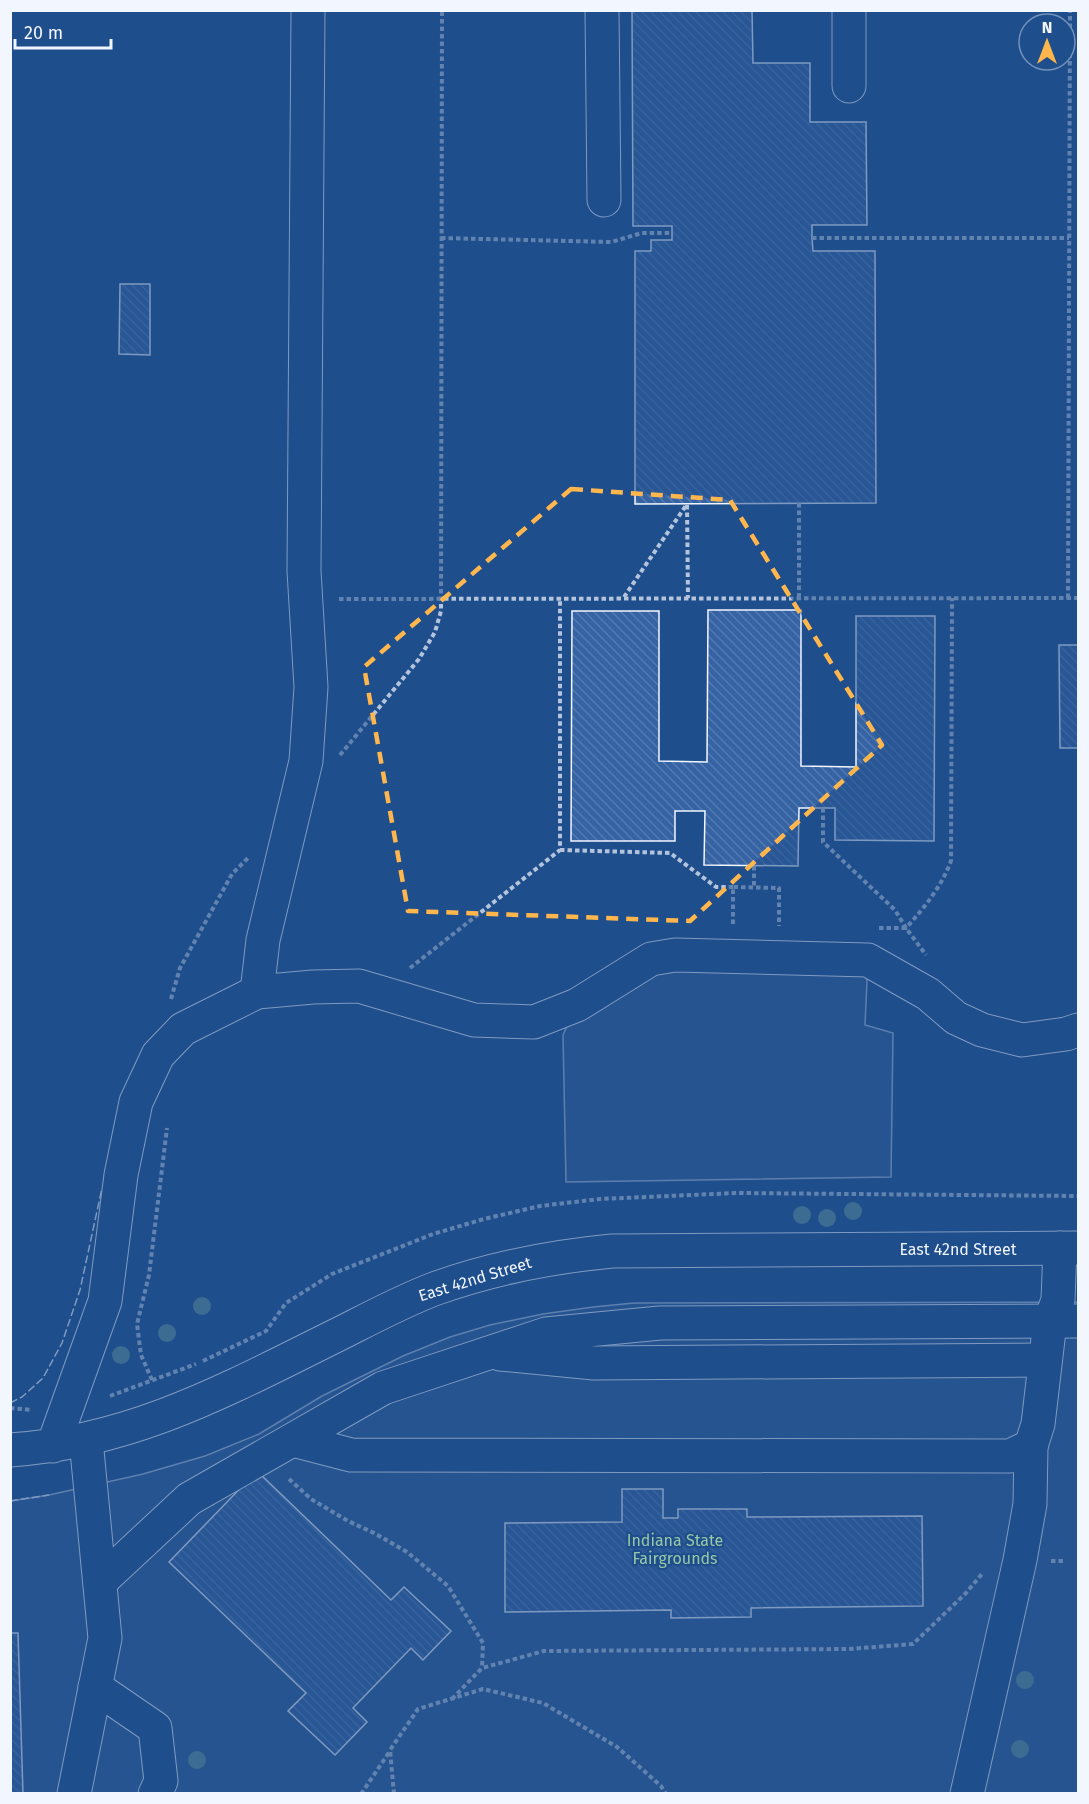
<svg xmlns="http://www.w3.org/2000/svg" width="1089" height="1804" font-family="'Fira Sans',sans-serif">
  <style>
    .built { fill: #305b95; stroke: #a8bbd7; stroke-width: 1.5 }
    .building { fill: url(#building-back-hatch); stroke: #f2f6ff; stroke-width: 1.5 }
    .lines { fill: none; stroke-linecap: round; stroke-linejoin: round }
    .minor-casing { stroke: #f2f6ff; stroke-width: 35 }
    .path { stroke: #b3c4dc; stroke-width: 4; stroke-dasharray: 4.5 3; stroke-linecap: butt }
    .minor { stroke: #1f4e8c; stroke-width: 33 }
    .fence { stroke: #f2f6ff; stroke-width: 1.5; stroke-dasharray: 8 3; stroke-linecap: butt }
    .tree { fill: #61919a }
    .marked { fill: none; stroke: #ffb74d; stroke-width: 4.5; stroke-dasharray: 12 8; stroke-linejoin: round }
    .labels { text-anchor: middle; dominant-baseline: central; stroke-width: 4.5; stroke-linejoin: round; paint-order: stroke }
    .street-label { font-size: 16px; fill: #f2f6ff; stroke: #1f4e8c }
    .park-label { font-size: 16px; fill: #97c8a6; stroke: #1f4e8c }
  </style>
  <defs>
    <pattern id="building-back-hatch" width="6" height="6" patternUnits="userSpaceOnUse" patternTransform="scale(1.5)"><rect width="6" height="6" fill="#3563a3"/><path d="M-1 5l2 2M0 0l6 6M5-1l2 2" fill="none" stroke="#537ab1"/></pattern>
  </defs>
  <rect width="100%" height="100%" fill="#1f4e8c"/>
  <!-- built -->
  <g class="built">
    <polygon points="651,959 868,960 865,1025 893,1033 891,1177 566,1182 563,1035 577,1005"/>
    <polygon points="1078,1302 1078,1793 11,1794 11,1501 49,1495 143,1474 205,1456 259,1434 322,1396 403,1356 450,1337 490,1325 543,1314 593,1307 634,1303"/>
  </g>
  <!-- building -->
  <g class="building">
    <polygon points="632,10 752,10 753,63 810,63 810,122 866,122 867,225 812,225 812,238 813,251 875,251 876,503 635,504 635,251 651,251 651,240 672,240 672,226 633,226"/>
    <polygon points="120,284 150,284 150,355 119,354"/>
    <polygon points="708,610 801,610 801,766 856,767 856,616 935,616 934,841 835,840 835,808 799,808 798,866 704,865 705,811 675,811 675,841 571,841 572,611 659,611 659,761 707,762"/>
    <polygon points="1059,645 1078,645 1078,755 1078,748 1060,748"/>
    <polygon points="257,1471 391,1600 404,1587 451,1631 423,1660 411,1648 353,1708 367,1722 335,1755 288,1711 306,1693 169,1562"/>
    <polygon points="622,1489 663,1489 663,1518 678,1518 678,1509 747,1509 747,1517 922,1516 923,1606 751,1608 751,1617 671,1618 671,1610 505,1612 505,1523 622,1522"/>
    <polygon points="10,1633 18,1633 23,1794 10,1794"/>
  </g>
  <g class="lines">
    <defs>
      <g id="minor">
        <polyline points="602,10 604,200"/>
        <polyline points="849,10 849,86"/>
        <polyline points="257,992 263,940 306,761 311,687 304,571 308,10"/>
        <polyline points="500,1354 594,1363 1045,1360"/>
        <polyline points="293,1440 351,1455 1010,1456 1031,1446 1038,1424 1050,1322 1058,1300 1060,1248"/>
        <polyline points="53,1446 105,1301 121,1175 136,1102 158,1055 183,1029 257,992 313,987 359,986 474,1020 534,1022 577,1005 651,959 675,955 868,960 928,994 956,1018 982,1030 1022,1040 1066,1034 1078,1030"/>
        <path d="M10 1450C132 1442 228 1389 335 1336 367 1320 400 1302 434 1289 492 1268 550 1257 612 1251L1078 1248"/>
        <polyline points="100,1582 189,1499 383,1388 546,1334 660,1323 1078,1321"/>
        <polyline points="95,1687 155,1728 161,1781 155,1794"/>
        <polyline points="74,1794 105,1638 86,1440"/>
        <polyline points="967,1794 1020,1560 1030,1504 1031,1446"/>
      </g>
    </defs>
    <!-- minor casing -->
    <use href="#minor" class="minor-casing"/>
    <!-- path -->
    <g class="path">
      <polyline points="441,238 611,242 642,233 672,233"/>
      <polyline points="812,238 1069,238"/>
      <polyline points="799,503 799,598"/>
      <polyline points="687,505 688,598"/>
      <polyline points="624,597 687,504"/>
      <polyline points="1068,598 1070,10"/>
      <polyline points="339,599 1078,598"/>
      <polyline points="340,755 419,659 435,632 441,611 442,10"/>
      <path d="M823 808V842L895 910 906 928C925 907 941 887 951 861L952 598"/>
      <polyline points="560,850 670,853 716,887 733,887"/>
      <polyline points="754,866 754,887"/>
      <polyline points="733,924 733,887 779,888 779,926"/>
      <polyline points="879,928 906,928 926,955"/>
      <polyline points="410,968 560,850 560,598"/>
      <polyline points="171,999 180,968 232,874 249,857"/>
      <polyline points="203,1361 266,1331 286,1303 332,1274 433,1234 484,1219 540,1206 600,1199 737,1193 1078,1196"/>
      <polyline points="152,1380 141,1355 137,1324 149,1275 167,1128"/>
      <polyline points="110,1396 196,1364"/>
      <polyline points="10,1408 32,1410"/>
      <polyline points="289,1479 311,1499 348,1521 376,1534 407,1552 448,1586 483,1643 482,1668"/>
      <polyline points="1051,1561 1065,1561"/>
      <polyline points="452,1699 482,1668 544,1651 849,1649 913,1644 965,1594 982,1574"/>
      <polyline points="361,1794 390,1751"/>
      <polyline points="394,1794 390,1750 418,1709 483,1689 543,1703 617,1747 661,1786 666,1794"/>
    </g>
    <!-- minor -->
    <use href="#minor" class="minor"/>
    <!-- fence -->
    <g class="fence">
      <polyline points="10,1403 22,1397 43,1378 62,1343 80,1290 102,1188"/>
      <polyline points="10,1501 49,1495"/>
    </g>
  </g>
  <!-- trees -->
  <g class="tree">
    <circle cx="853" cy="1211" r="9"/>
    <circle cx="802" cy="1215" r="9"/>
    <circle cx="827" cy="1218" r="9"/>
    <circle cx="202" cy="1306" r="9"/>
    <circle cx="167" cy="1333" r="9"/>
    <circle cx="121" cy="1355" r="9"/>
    <circle cx="1025" cy="1680" r="9"/>
    <circle cx="1020" cy="1749" r="9"/>
    <circle cx="197" cy="1760" r="9"/>
  </g>
  <!-- marked area -->
  <path d="M0 0H1089V1804H0ZM571 489 730 500 882 745 690 921 408 911 364 667Z" fill="#1f4e8c" fill-opacity=".55" fill-rule="evenodd"/>
  <path class="marked" d="M571 489 730 500 882 745 690 921 408 911 364 667Z"/>
  <g class="labels">
    <!-- street labels -->
    <g class="street-label">
      <text x="958" y="1249">East 42nd Street</text>
      <text transform="translate(475 1279) rotate(-17)">East 42nd Street</text>
    </g>
    <!-- park labels -->
    <g class="park-label">
      <text x="675" y="1540">Indiana State<tspan x="675" dy="18">Fairgrounds</tspan></text>
    </g>
  </g>
  <!-- border -->
  <rect width="1089" height="1804" fill="none" stroke="#f2f6ff" stroke-width="24"/>
  <!-- north arrow -->
  <g transform="translate(1047 42)"><circle r="28" fill="#1f4e8c" stroke="#7391ba" stroke-width="1.5"/>
  <path d="M0-4.5L10 22L0 15L-10 22Z" fill="#ffb74d"/>
  <text y="-9" font-size="16" font-weight="bold" text-anchor="middle" fill="#f2f6ff">N</text>
  </g>
  <!-- scale -->
  <path d="M15 39v9h96v-9" fill="none" stroke="#f2f6ff" stroke-width="3"/>
  <text x="24" y="39" font-size="18" fill="#f2f6ff" stroke="#1f4e8c" stroke-width="4.5" paint-order="stroke">20 m</text>
</svg>
